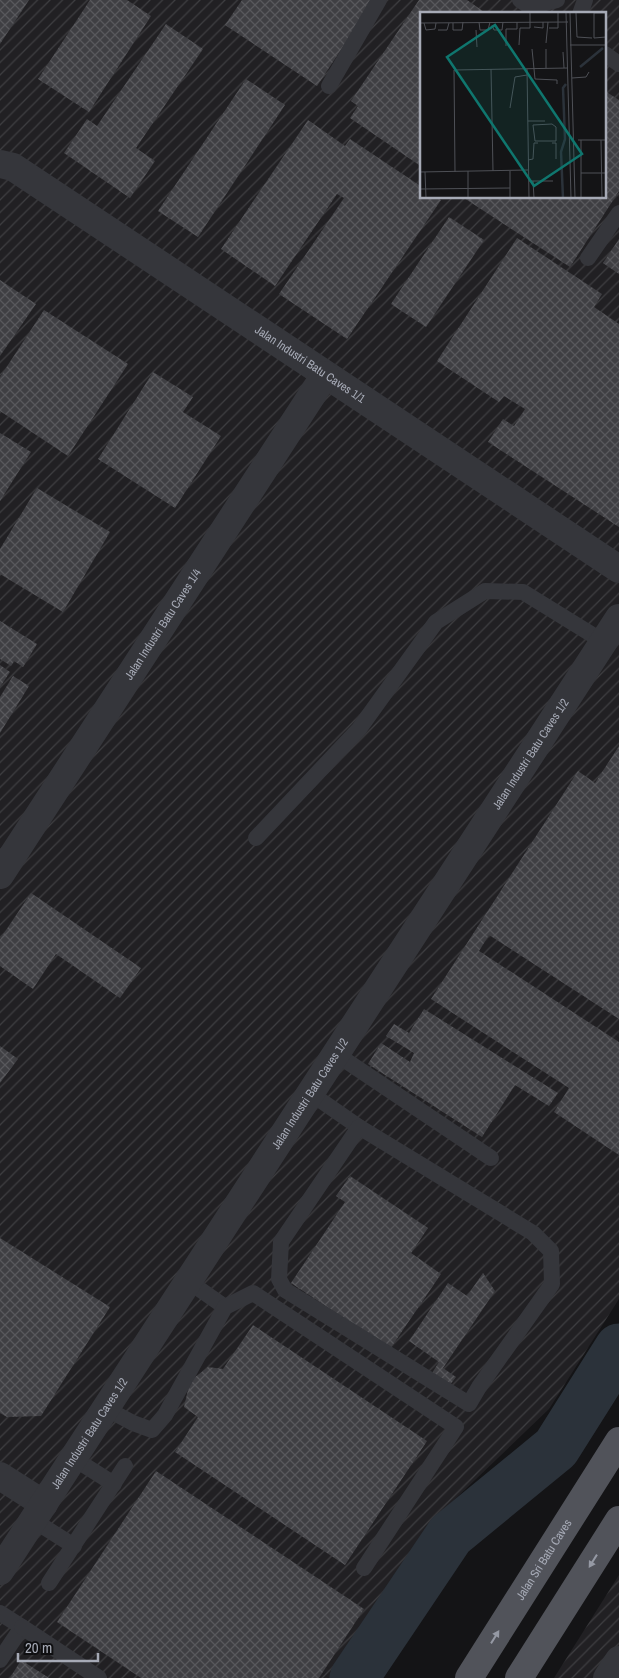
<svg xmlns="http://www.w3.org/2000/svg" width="619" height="1678" font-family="'Archivo Narrow',sans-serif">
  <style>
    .industrial { fill: url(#industrial-furrows); fill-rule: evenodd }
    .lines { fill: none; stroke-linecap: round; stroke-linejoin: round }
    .river { stroke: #2b323a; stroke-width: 49 }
    .building { fill: url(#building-cross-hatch) }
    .service { stroke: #35363b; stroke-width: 16 }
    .minor { stroke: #35363b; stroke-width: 28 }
    .primary { stroke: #51535a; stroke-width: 28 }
    .oneway { fill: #9599a4 }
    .labels { text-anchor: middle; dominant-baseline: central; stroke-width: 5; stroke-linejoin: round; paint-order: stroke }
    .street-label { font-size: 12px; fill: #a6aab6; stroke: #0f0f11 }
    .inset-river { fill: none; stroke: #2b323a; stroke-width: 2.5 }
    .inset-road { fill: none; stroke: #4e5056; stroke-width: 1 }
    .view { fill: #0f766e; fill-opacity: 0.15; stroke: #0f766e; stroke-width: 2.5 }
    .inset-edge { fill: none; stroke: #a6aab6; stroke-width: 2.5 }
  </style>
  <defs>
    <pattern id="industrial-furrows" width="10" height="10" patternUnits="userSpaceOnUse" patternTransform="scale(1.25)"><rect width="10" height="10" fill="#212023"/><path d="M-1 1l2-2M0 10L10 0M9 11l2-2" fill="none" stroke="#3e3e41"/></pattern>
    <pattern id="building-cross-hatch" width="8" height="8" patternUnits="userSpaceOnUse" patternTransform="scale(1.25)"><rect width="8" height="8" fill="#3f3f43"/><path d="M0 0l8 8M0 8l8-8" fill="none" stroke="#58585c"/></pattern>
  </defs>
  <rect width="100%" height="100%" fill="#141416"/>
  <!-- industrial -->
  <g class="industrial">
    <path d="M0 0H619V1299L549 1409 429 1524 330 1678H0ZM422 14H605V198H422Z"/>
    <polygon points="619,1575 619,1678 554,1678"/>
  </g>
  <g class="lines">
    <!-- river -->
    <polyline class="river" points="354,1678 450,1535 556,1448 619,1348"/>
  </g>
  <!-- building -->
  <g class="building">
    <polygon points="0,0 29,0 0,44"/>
    <polygon points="90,0 127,0 151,16 89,112 38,79"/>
    <polygon points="242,0 374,0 317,86 225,25"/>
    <polygon points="419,0 467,0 487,14 422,14 422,167 350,118 358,106 351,101"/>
    <polygon points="166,24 203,49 136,148 155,161 130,198 64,153 87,119 97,126"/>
    <polygon points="246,79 285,105 198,237 158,211"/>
    <polygon points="605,91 619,100 619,191 570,267 464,198 605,198"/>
    <polygon points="308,120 345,146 350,139 422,187 422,198 437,198 441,200 347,339 279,294 344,198 337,194 275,286 221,249"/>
    <polygon points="449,217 484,240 426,327 391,304"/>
    <polygon points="517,238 602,294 594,307 619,324 619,527 488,442 503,419 514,426 525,409 504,396 499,402 437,361"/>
    <polygon points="619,239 619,274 603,263"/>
    <polygon points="0,280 36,304 0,356"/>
    <polygon points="44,310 128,364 68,456 0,411 0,377"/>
    <polygon points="153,372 193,397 183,412 221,436 175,508 98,459"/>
    <polygon points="0,433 31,452 0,501"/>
    <polygon points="37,488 110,532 63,612 0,574 0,549"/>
    <polygon points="0,621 37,644 23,667 14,661 11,666 0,659"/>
    <polygon points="0,665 10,672 0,687"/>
    <polygon points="13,676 29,686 0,733 0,697"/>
    <polygon points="619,746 619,1019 489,935 479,951 619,1042 619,1155 554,1112 569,1088 431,999 578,771 595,783"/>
    <polygon points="31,893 141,968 120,998 56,954 33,989 0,966 0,939"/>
    <polygon points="424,1009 558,1093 549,1106 515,1085 482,1137 368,1064 381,1043 410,1062 414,1053 386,1036 394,1024 409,1033"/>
    <polygon points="0,1046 18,1059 0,1083"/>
    <polygon points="350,1176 428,1228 411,1253 441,1274 390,1349 291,1283 345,1202 336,1196"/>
    <polygon points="0,1238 110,1307 41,1416 7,1417 0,1413"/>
    <polygon points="483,1273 495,1291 443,1368 456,1377 450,1385 432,1373 439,1362 409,1341 448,1283 467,1296"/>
    <polygon points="253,1325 427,1441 345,1565 175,1452 198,1417 184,1407 190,1381 208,1367 223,1369"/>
    <polygon points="156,1471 364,1609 319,1678 141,1678 57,1622"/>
    <polygon points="21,1660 49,1678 10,1678"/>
  </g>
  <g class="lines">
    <!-- service -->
    <g class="service">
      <polyline points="520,0 530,7 557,0"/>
      <polyline points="580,14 585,0"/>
      <polyline points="605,54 619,64"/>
      <polyline points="329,86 379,0"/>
      <polyline points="588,258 619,213"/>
      <polyline points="256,838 359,729 436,622 485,591 523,592 604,642"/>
      <polyline points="336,1054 491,1158"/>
      <polyline points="310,1093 359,1127"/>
      <polygon points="359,1127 533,1233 551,1251 552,1284 479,1387 469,1404 285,1290 279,1279 281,1242"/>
      <polyline points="188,1281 225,1307"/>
      <polyline points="105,1408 133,1423 152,1430 165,1415 225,1307 253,1293 456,1427 364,1568"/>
      <polyline points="73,1458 114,1484"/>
      <polyline points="33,1520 74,1546"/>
      <polyline points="49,1583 125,1466"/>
      <polyline points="0,1613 22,1627 0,1660"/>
      <polyline points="22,1627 99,1678"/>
    </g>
    <!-- minor -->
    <g class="minor">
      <path id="s1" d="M0 164 13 167 619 569"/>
      <path id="s2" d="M0 875 325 375"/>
      <polyline points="0,1476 44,1504"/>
      <path id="s3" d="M0 1571 619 618"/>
      <polyline points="607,1678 619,1660"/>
    </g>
    <!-- primary -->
    <g class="primary">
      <path id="s4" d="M469 1678 619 1441"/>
      <polyline points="519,1678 619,1520"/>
    </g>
  </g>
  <!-- one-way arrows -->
  <defs><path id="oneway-solid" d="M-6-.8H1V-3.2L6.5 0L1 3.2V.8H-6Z" transform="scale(1.25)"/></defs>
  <g class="oneway">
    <use href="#oneway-solid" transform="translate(593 1561) rotate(122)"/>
    <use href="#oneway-solid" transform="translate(495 1637) rotate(-58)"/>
  </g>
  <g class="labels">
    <!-- street labels -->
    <g class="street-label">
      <text stroke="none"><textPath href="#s1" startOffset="370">Jalan Industri Batu Caves 1/1</textPath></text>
      <text stroke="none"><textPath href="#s2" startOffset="299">Jalan Industri Batu Caves 1/4</textPath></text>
      <text stroke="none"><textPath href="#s3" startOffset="974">Jalan Industri Batu Caves 1/2</textPath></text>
      <text stroke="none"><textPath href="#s3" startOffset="569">Jalan Industri Batu Caves 1/2</textPath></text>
      <text stroke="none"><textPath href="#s3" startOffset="164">Jalan Industri Batu Caves 1/2</textPath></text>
      <text stroke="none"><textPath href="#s4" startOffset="140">Jalan Sri Batu Caves</textPath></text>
    </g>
  </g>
  <!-- overview -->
  <g transform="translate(420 12)">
    <rect width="186" height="186" fill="#141416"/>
    <path class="inset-river" d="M160 55 183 36M143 186 141 140 145 127 143 76 146 72"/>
    <path class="inset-road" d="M146 1 151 186M150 1 155 186M156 1 157 25 172 26M186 1H174V26L186 25M59 10 60 18H68L70 10M0 11 148 10M4 11 6 18 15 17 16 11M33 11V18H42L43 10M72 13 74 18H82L83 10M114 15 123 16V10M129 16H138V1M18 18H27L29 11M56 18 57 35M126 31 128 10M99 33 100 16H110V1M150 33H186M86 34V17H97V10M112 37 115 67 137 68V72M126 37V56M143 40 144 56M71 57 73 159M107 57 109 186M152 66 166 65 169 60M90 96 95 65 107 63M108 109H125M132 112 136 115V129H115L113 113ZM158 128H186M161 128V186M181 128 182 186M132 131H136V147M108 148 113 147 114 131H118M48 159V186M90 159V186M0 160 108 158M5 160 6 186M35 160 34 58 148 56M161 161H186M109 169H113L114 186M113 169H133M0 177 90 176"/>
    <path class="view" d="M75 13 162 142 114 174 27 45Z"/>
    <rect width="186" height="186" class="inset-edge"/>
  </g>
  <!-- scale -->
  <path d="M18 1653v8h80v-8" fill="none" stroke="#a6aab6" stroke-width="2.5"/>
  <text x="25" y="1653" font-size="15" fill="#a6aab6" stroke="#0f0f11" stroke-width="4" paint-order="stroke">20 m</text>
</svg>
